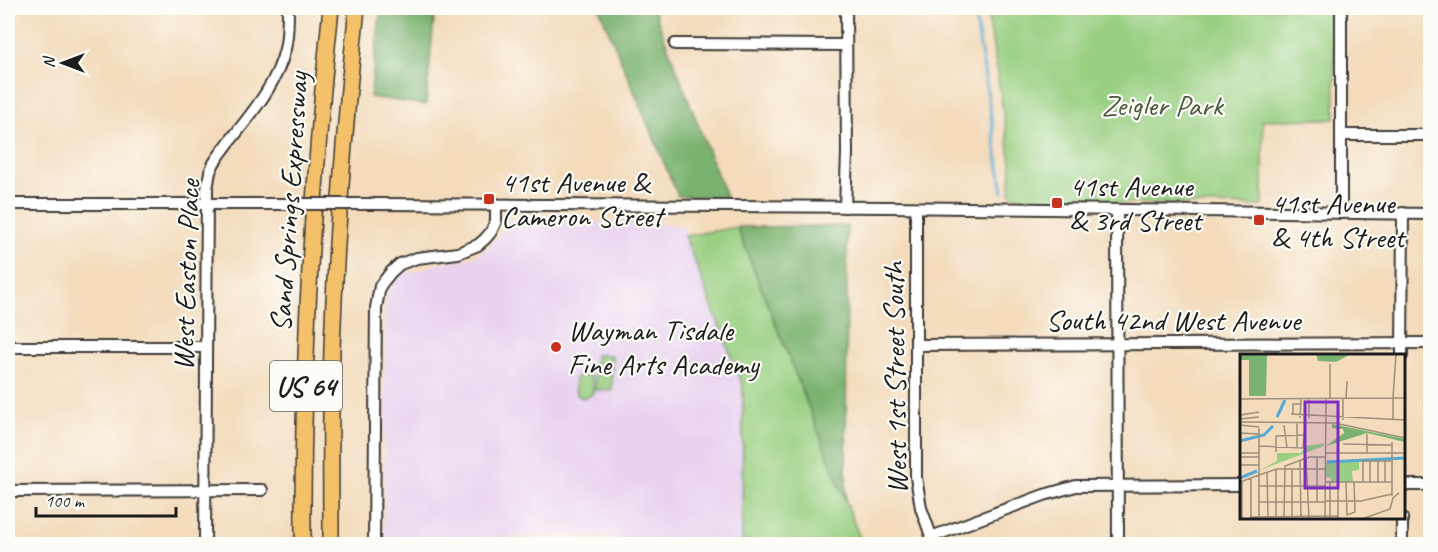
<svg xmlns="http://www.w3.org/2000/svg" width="1438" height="552" font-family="Caveat,sans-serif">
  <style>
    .built { fill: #e8d2ef }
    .green { fill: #98cf81; stroke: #5a764e; stroke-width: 1.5 }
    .forest { fill: #7ab26f; stroke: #4b6746; stroke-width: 1.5 }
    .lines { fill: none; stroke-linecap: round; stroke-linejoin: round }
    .stream { stroke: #55aad1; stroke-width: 3 }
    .minor-casing { stroke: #3c3934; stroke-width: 14 }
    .highway-casing { stroke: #3c3934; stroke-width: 18 }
    .minor { stroke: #fff; stroke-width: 10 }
    .highway { stroke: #f4c16a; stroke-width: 15 }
    .minor-bridge-casing { stroke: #3c3934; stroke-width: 14; stroke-linecap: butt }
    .minor-bridge { stroke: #fff; stroke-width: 10 }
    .poi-dot { fill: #c8321e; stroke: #fdfcf7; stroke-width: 2 }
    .labels { text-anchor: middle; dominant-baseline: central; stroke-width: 4.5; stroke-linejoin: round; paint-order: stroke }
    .shield { fill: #fdfcf7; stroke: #605f5e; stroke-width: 1.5 }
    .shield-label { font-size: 28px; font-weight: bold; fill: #1c1c1c }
    .park-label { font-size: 30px; fill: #475b3f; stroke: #fdfcf7 }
    .poi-label { font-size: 30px; fill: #1c1c1c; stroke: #fdfcf7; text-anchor: start }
    .street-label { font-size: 30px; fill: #1c1c1c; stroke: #fdfcf7 }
    .inset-river { fill: none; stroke: #55aad1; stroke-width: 3 }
    .inset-road { fill: none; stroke: #9d8f7b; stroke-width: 1.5 }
    .view { fill: #7b2cbf; fill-opacity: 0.15; stroke: #7b2cbf; stroke-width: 3 }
    .inset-edge { fill: none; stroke: #1c1c1c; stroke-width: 3 }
  </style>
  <rect width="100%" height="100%" fill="#fdfcf7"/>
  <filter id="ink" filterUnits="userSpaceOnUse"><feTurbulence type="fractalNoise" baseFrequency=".0167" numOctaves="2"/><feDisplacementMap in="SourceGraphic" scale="12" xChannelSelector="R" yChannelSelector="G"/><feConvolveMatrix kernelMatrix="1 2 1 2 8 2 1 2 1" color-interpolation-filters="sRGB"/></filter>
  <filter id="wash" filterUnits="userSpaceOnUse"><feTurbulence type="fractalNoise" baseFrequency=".008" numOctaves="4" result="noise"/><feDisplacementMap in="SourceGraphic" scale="24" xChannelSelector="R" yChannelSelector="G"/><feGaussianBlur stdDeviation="1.35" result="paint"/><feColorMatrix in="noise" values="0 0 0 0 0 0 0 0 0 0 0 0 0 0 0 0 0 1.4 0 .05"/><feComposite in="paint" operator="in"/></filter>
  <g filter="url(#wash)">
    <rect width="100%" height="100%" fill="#f3dbbb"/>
    <!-- built -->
    <polygon class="built" points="506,219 662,224 676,225 683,228 743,387 742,542 693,539 384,536 385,306 388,291 399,275 407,270 414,272 440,263 469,258 480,254 490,246 497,237 503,228"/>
    <!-- green -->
    <g class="green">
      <polygon points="987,8 1334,8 1335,119 1263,120 1263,206 1024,201 1010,193 1011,162"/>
      <polygon points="737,227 846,501 862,544 752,544 752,542 742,542 743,387 685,236"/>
      <rect x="595" y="355" width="17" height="35"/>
      <path d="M589 375 592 378 593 393C592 394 586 398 584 398 573 397 573 382 577 376Z"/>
    </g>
    <!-- forest -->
    <g class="forest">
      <polygon points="381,8 435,8 426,105 370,97"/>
      <polygon points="599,8 653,8 726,197 678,196"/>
      <polygon points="847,226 846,501 737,227"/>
    </g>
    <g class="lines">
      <!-- stream -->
      <polyline class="stream" points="974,8 1003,192"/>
    </g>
  </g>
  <g filter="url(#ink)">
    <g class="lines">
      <defs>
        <g id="minor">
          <polyline points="1341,8 1341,213"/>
          <polyline points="675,44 845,45"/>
          <polyline points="1341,135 1430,135"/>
          <polyline points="8,204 274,204"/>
          <polyline points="375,204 890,207 1430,214"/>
          <polyline points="845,207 847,154 846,8"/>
          <polyline points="916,208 916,477 921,508 934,544"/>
          <polyline points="1117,210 1118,544"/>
          <polyline points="916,345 1430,343"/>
          <polyline points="8,347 206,347"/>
          <polyline points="1402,356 1403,213"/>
          <polyline points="1404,485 1430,485"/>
          <polyline points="8,491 262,490"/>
          <polyline points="931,537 1044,495 1076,486 1242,485"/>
          <path d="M205 544 207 189 210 172 214 163C238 127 275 93 285 49 288 36 288 21 288 8"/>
          <polyline points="374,544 376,308 380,286 391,272 400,264 417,258 458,253 478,245 485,239 491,232 496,221 496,204"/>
          <polyline points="1402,544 1402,518"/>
        </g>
        <g id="highway">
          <path d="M303 544C302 365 312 186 331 8"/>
          <path d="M331 544C331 479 330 414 332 348 336 235 345 121 357 8"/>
        </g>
      </defs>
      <!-- minor casing -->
      <use href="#minor" class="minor-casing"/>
      <!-- highway casing -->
      <use href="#highway" class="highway-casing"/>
      <!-- minor -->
      <use href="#minor" class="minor"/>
      <!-- highway -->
      <use href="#highway" class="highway"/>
      <defs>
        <polyline id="minor-bridge" points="274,204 375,204"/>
      </defs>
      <!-- minor-bridge casing -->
      <use href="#minor-bridge" class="minor-bridge-casing"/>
      <!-- minor-bridge -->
      <use href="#minor-bridge" class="minor-bridge"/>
    </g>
  </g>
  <!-- markers -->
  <g class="poi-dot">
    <rect x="483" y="193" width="12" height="12" rx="3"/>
    <rect x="1051" y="197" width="12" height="12" rx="3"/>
    <rect x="1253" y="214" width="12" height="12" rx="3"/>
    <circle cx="556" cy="347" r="6"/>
  </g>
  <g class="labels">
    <!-- shield labels -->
    <rect class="shield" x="270" y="361" width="72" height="50" rx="4.5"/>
    <g class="shield-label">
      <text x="306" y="386">US 64</text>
    </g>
    <!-- park labels -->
    <g class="park-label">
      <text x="1162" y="105">Zeigler Park</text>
    </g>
    <!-- poi labels -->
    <g class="poi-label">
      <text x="501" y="182">41st Avenue &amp;<tspan x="501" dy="34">Cameron Street</tspan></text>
      <text x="1069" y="186">41st Avenue<tspan x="1069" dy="34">&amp; 3rd Street</tspan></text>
      <text x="1271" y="203">41st Avenue<tspan x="1271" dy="34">&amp; 4th Street</tspan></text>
      <text x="568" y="330">Wayman Tisdale<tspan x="568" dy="34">Fine Arts Academy</tspan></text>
    </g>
    <!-- street labels -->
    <g class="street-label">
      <text transform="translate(289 202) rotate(-86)">Sand Springs Expressway</text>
      <text transform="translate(186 275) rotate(-88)">West Easton Place</text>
      <text x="1173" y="320">South 42nd West Avenue</text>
      <text transform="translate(895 378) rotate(-91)">West 1st Street South</text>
    </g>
  </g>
  <!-- overview -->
  <g transform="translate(1240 354)">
    <rect width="165" height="165" fill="#f3dbbb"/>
    <path d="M84 89V92L20 116 37 107V99H61L66 92ZM119 105V116L112 117 113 128H91V124L86 123V108Z" fill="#98cf81"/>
    <path d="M0 0H27L26 42H9V6H0ZM76 0H111L96 8 78 7ZM92 70 165 85V88L127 79 86 92 104 79 103 75 92 74Z" fill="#7ab26f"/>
    <path class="inset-river" d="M37 63 45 46M0 87 24 81 33 72M87 108 165 104M0 124 17 117"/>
    <path class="inset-road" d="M90 44V10M0 45 153 44 156 0M69 45V64M103 45V66M106 45 107 27M51 60 165 66M0 61 19 58M53 61V50H61M60 64 61 45M0 65 19 63M153 66V44H165M0 68 95 69 165 84M0 71 19 73M44 71 47 94M19 74V165M0 79 19 80M103 90 152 91M19 92 63 94 65 70M57 94V69M36 98V82L65 81M0 99H19M86 99H165M127 99V80M0 103H19M66 104 69 164M60 106 61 163M145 107V128M0 111H19M52 115V164M27 119 28 162M19 121 37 115H85M0 128 19 121M85 128H152M90 128V165M98 128V165M106 128 107 161 115 158 114 128M123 128V107H151M130 128V107M138 128V107M19 132H85M152 142V88M86 147H121L152 140M19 148H85M77 148V103M10 163 98 162M11 163V124M36 163V115M44 163 45 112 69 103H86M2 165V127M85 165 86 45M122 165 150 155 153 144 159 139"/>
    <path class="view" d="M65 48H98V134H65Z"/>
    <rect width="165" height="165" class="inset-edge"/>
  </g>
  <!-- margin -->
  <rect width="1438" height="552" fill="none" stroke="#fdfcf7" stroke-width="30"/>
  <!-- north arrow -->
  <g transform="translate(63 63) rotate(270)" stroke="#fdfcf7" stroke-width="4.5" paint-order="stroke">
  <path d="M0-4.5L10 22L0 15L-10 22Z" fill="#1c1c1c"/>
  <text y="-9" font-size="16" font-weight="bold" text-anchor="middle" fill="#1c1c1c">N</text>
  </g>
  <!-- scale -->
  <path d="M36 507v9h140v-9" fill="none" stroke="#1c1c1c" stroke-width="3"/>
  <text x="45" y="507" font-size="18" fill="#1c1c1c" stroke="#fdfcf7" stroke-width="4.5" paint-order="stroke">100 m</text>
</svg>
